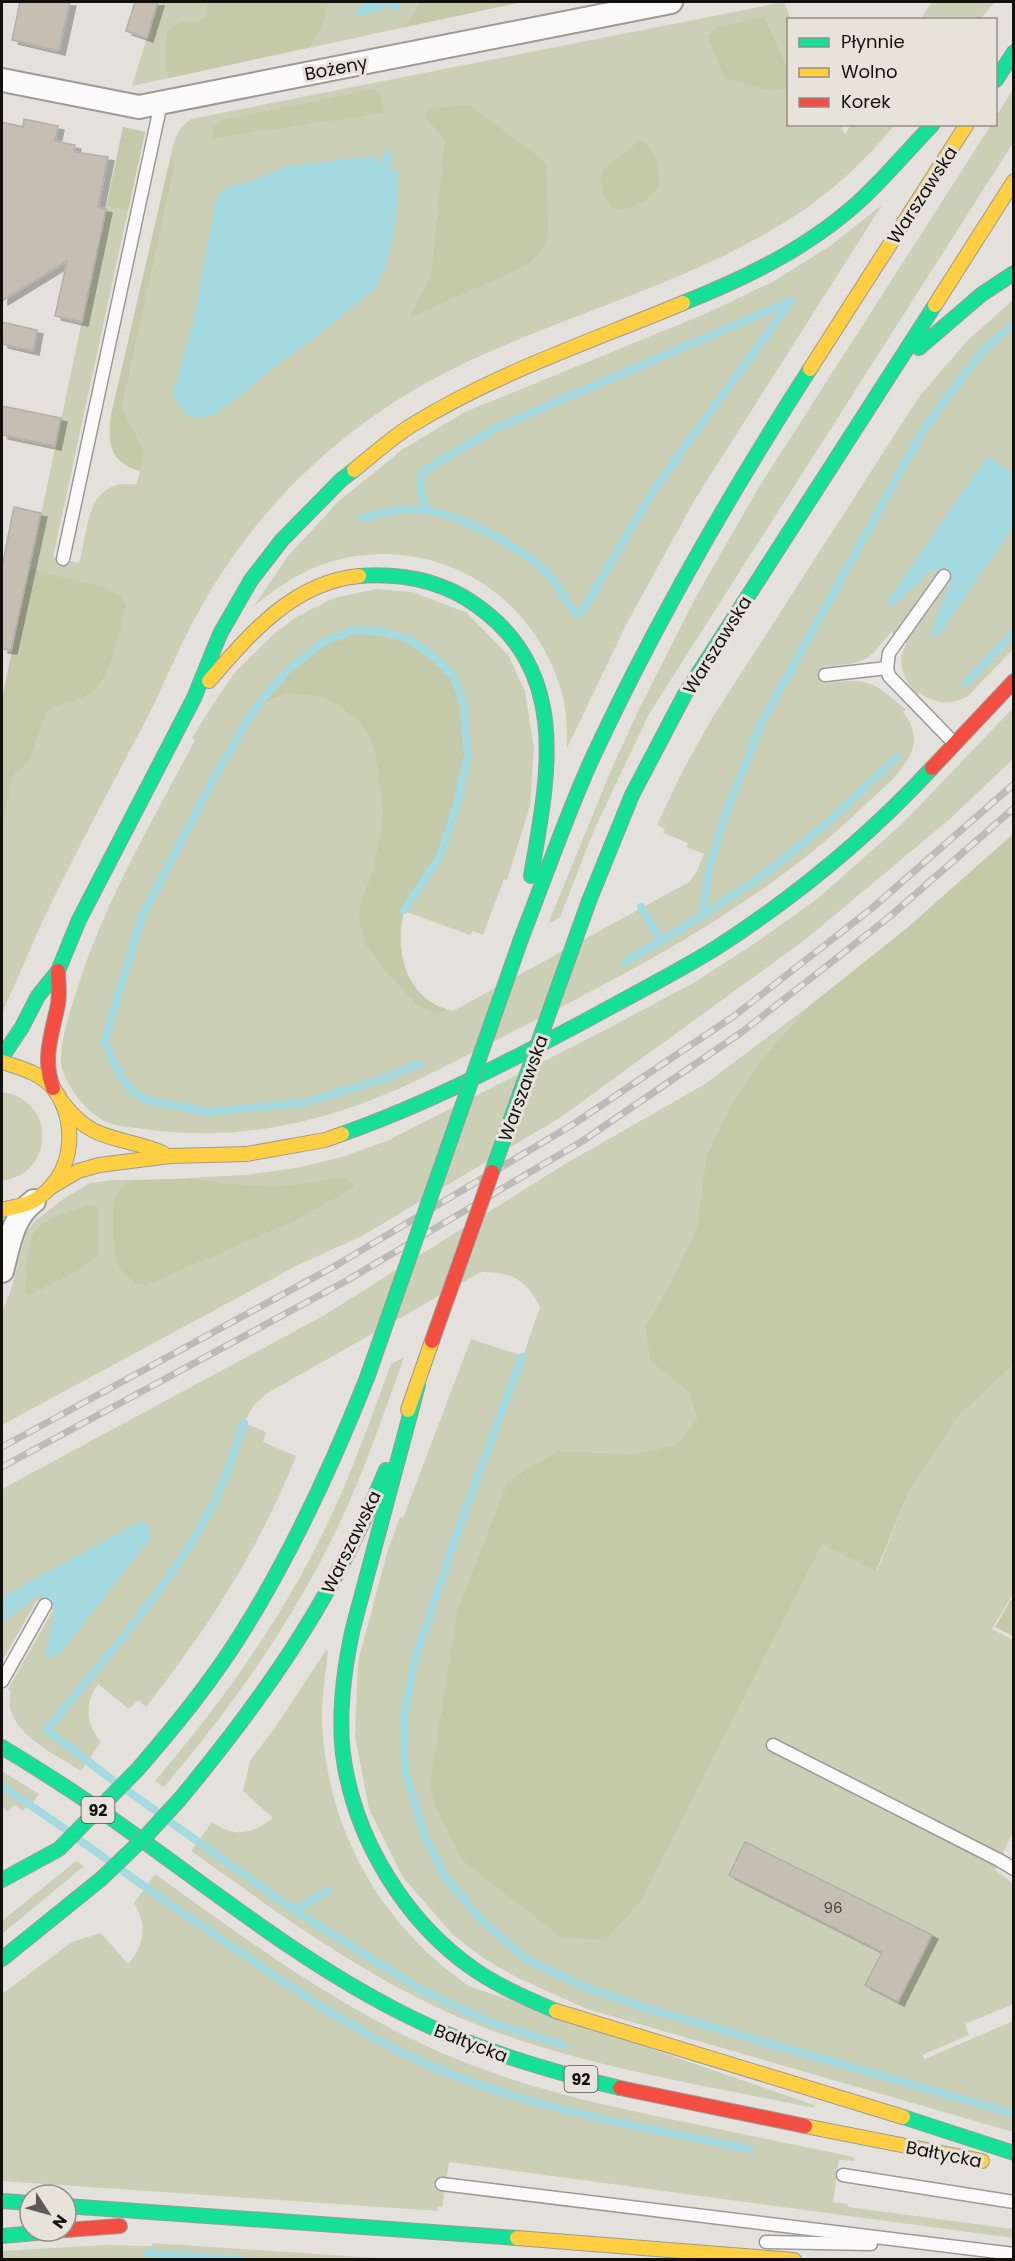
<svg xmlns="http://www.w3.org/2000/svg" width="1015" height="2261" font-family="Poppins,sans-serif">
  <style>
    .green { fill: #cbcfb6 }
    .forest { fill: #c4c9a9 }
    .water { fill: #a5dae1 }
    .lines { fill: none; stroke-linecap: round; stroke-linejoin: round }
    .stream { stroke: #a5dae1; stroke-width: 8 }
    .building { fill: #c6beb3; stroke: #b1afac; stroke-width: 1.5; filter: url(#shadow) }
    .lane-casing { stroke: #9b9a97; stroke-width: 15 }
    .street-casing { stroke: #9b9a97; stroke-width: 26 }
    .fast-casing { stroke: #9b9a97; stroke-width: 16 }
    .slow-casing { stroke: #9b9a97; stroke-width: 16 }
    .jam-casing { stroke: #9b9a97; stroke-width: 16 }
    .lane { stroke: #fbfafa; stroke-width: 12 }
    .street { stroke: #fbfafa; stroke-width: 22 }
    .fast { stroke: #16e098; stroke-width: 14 }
    .slow { stroke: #ffcf43; stroke-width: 14 }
    .jam { stroke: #f24e42; stroke-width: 14 }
    .rail-casing { stroke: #bbbbb9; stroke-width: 7 }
    .rail { stroke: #e7e2da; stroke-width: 4.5; stroke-dasharray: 14; stroke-linecap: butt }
    .fast-bridge-casing { stroke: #9b9a97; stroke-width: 16; stroke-linecap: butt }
    .jam-bridge-casing { stroke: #9b9a97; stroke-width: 16; stroke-linecap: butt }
    .fast-bridge { stroke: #16e098; stroke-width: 14 }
    .jam-bridge { stroke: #f24e42; stroke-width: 14 }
    .labels { text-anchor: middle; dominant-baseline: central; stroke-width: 6; stroke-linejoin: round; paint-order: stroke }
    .number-label { font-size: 15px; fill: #3f3c37 }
    .shield { fill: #e7e2da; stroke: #52504b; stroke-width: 1.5 }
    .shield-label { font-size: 16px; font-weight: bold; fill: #12110e }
    .street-label { font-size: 18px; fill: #12110e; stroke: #e7e2da }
  </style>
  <defs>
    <filter id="shadow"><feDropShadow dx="6" dy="4" stdDeviation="0" flood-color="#0004"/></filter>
  </defs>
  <rect width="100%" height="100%" fill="#e4e1dd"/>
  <!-- green -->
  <g class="green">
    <polygon points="158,2 522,2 132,86"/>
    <path d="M784 2 791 19 788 20V124L840 125 845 134 851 125H895C875 148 854 171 830 190 717 282 554 312 426 383 331 436 252 515 200 609 180 644 166 681 148 716 113 783 77 849 45 916 30 948 17 981 2 1013V699L123 127 145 132 53 557 79 563C87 538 85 496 114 486 122 483 130 485 137 484L144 451 122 408 176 160 170 159C174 142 176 129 191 119Z"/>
    <polygon points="932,2 995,2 980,19 921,19"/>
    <polygon points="1013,89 1013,143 649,714 594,830 560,917 548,924 612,768 639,709 697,595 759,487 991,125 996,124 996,117"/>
    <path d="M882 205 694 501 627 623 567 748C567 729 567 711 562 693 534 593 435 533 333 561 303 569 278 587 254 606L287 557 339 501 403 449 465 412 707 313 774 281 830 246Z"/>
    <path d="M1013 300V649L968 696C951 706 936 704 920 693L918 695C905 682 894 661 907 644L891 632C865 665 865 662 824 667L826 683C869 678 873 681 906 710L903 712C914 726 918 741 909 757 899 777 877 793 862 808 761 904 644 965 522 1027 468 1054 415 1085 358 1105 291 1129 216 1140 145 1129 132 1127 116 1127 104 1121 87 1111 76 1098 67 1081 64 1075 61 1067 61 1061 61 1039 69 1014 76 993 103 904 152 822 195 740L192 738 213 704 236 671 276 632 298 616 334 598 375 589 413 592 467 613 508 655 525 691 534 748 530 806 507 880 504 879 483 935 473 931 470 935 404 911C395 953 405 1001 453 1011L689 882 696 873 704 854 686 847 688 843 663 833 665 829 657 825 682 772 711 720 919 397 966 342Z"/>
    <polygon points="1013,708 1013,759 951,818 806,939 561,1117 362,1236 298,1265 2,1425 2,1311 10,1293 26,1233 35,1221 63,1199 90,1183 112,1180 152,1180 244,1175 296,1168 342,1157 387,1141 605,1030 695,982 757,942 817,899 902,824"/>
    <path d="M809 1006 761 1060 734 1100 706 1154 697 1227 672 1280 645 1327 650 1361 688 1392 697 1420 678 1444 635 1454 558 1451 606 1940 640 1903 822 1543 877 1571 909 1491 957 1418 1013 1365V1594L992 1629 1013 1640V1832L995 1870 1013 1883V2004L965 2024 969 2035 922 2055 925 2059 1013 2021V2132L587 2009 516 1977 483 1958 452 1934 402 1876 369 1809 355 1736 358 1662 387 1553 400 1517 403 1518 471 1339 523 1356 540 1307C526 1279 511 1272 481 1272L266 1394 253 1406 244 1423 266 1432 263 1442 296 1456C260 1548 207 1629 146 1707L138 1700 129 1709 98 1684C84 1704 86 1724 101 1742L81 1771C54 1753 0 1730 11 1691L8 1689 53 1610 37 1600 2 1661V1489L323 1316 565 1164 705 1084Z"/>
    <path d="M2 1092C56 1099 56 1173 2 1181Z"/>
    <path d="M404 1357C381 1422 359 1486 328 1547 283 1635 227 1713 164 1787L155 1781C218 1707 275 1629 319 1541 348 1484 369 1424 391 1364Z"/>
    <path d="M326 1650 328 1651C326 1672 322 1693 322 1715 324 1825 379 1924 469 1986L814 2105V2108C699 2084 579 2066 470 2022 368 1980 280 1914 191 1851L212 1822C233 1838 253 1834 273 1818L243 1791 250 1761 276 1726Z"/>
    <polygon points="2,1771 39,1794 31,1805 28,1803 23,1811 14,1805 8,1812 2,1807"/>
    <polygon points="76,1861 84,1866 2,1934 2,1921"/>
    <path d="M155 1874C250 1942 345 2013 454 2058 529 2089 607 2106 685 2122 741 2134 798 2145 854 2157V2161L839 2160 833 2202 848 2204V2207L1013 2229V2238L449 2162 442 2207H438V2211L2 2181V1994L72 1942 101 1933 128 1964C145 1945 147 1924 134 1903Z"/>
    <polygon points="152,2243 391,2259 2,2260 2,2251 104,2245 152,2246"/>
  </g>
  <!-- forest -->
  <g class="forest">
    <path d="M208 2H329L322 25 310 47 169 78 165 64 167 31C171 28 176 24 180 23 199 19 205 26 208 2Z"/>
    <polygon points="420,2 522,2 405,27"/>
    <polygon points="764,17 788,70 788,90 763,89 725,78 708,39 709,35 716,28"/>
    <polygon points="374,89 382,96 384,113 212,138 213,127 222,120"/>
    <polygon points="470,105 547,163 548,237 540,252 528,265 409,318 431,276 445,140 425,116 429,108"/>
    <polygon points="123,127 145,132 128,211 107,205"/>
    <path d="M639 141C649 142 651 149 655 157 664 181 661 193 638 204 630 207 624 210 615 210 605 201 596 182 603 170Z"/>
    <path d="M170 159 176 160 122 408 144 451 140 471C110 463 107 442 111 415Z"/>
    <path d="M29 569 106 588 120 596 126 606C119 631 112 678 90 693 79 700 62 704 50 708L46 712 29 761 15 773 12 779 2 830V699Z"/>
    <path d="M354 630C365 631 376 630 386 632 402 635 414 643 427 651 491 696 464 793 441 853 432 875 412 890 404 911 391 947 407 998 446 1009L441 1012 433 1013 418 1006 384 969 364 942 359 917 361 902 372 873 380 839 383 810 375 751 369 736 358 720 338 705 319 696 284 693 255 708 288 670 323 642Z"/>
    <polygon points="1013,834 1013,1365 957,1418 909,1491 876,1571 822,1544 640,1903 606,1940 562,1938 462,1860 436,1807 430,1784 457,1612 508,1481 558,1451 635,1454 678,1444 697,1419 688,1392 650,1361 645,1327 672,1280 697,1227 706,1155 734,1100 761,1060 809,1006 907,928"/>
    <path d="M191 1179C230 1184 269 1190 309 1183 323 1181 342 1173 354 1183L353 1188 294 1221 146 1285 135 1283 120 1269 116 1261 113 1235V1203L121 1188 131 1180Z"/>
    <path d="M89 1205H95L98 1209V1255L74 1273 28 1295 25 1293V1289C31 1225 26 1226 89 1205Z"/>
    <polygon points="1013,1596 1013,1636 995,1627"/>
  </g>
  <!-- water -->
  <g class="water">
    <path d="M367 2H400V8L395 11 391 7C378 6 369 19 356 16L357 10Z"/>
    <path d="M375 156 386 170H398C400 203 394 257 376 286 369 296 361 300 353 307 334 323 315 338 295 352 268 372 243 394 216 414 190 422 184 418 173 394L193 322 216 200 223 189 251 181 288 166Z"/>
    <polygon points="989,457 1013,473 1013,528 939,635 934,637 930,634 951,581 936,570 931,571 894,605 890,606 886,603 986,458"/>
    <polygon points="140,1521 145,1523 150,1529 149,1540 59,1655 45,1658 55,1607 39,1595 2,1623 2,1597"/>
  </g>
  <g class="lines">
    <!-- stream -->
    <g class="stream">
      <polyline points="386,170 388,155"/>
      <polyline points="426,510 421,492 421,473 496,428 791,301"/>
      <path d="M362 518C382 513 404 507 425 510 462 516 526 549 550 576 559 588 567 602 576 614L582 612 653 491 791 301"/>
      <polyline points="966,683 1014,632"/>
      <polyline points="641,907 661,941"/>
      <polyline points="404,910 440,856 456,808 468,755 463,701 454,677 433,656 411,640 386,632 354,630 323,642 288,670 255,708 213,780 142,917 104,1042 122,1078 132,1091 146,1100 208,1112 304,1103 377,1081 420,1064"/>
      <polyline points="702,916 709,869 724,818 761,724 925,427 985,348 1014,324"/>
      <path d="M625 962C675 933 724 903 771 869 816 835 857 795 897 757"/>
      <polyline points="522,1357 454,1542 415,1659 404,1716 405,1771 425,1837 445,1877 482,1921 526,1959 585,1987 649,2009 1014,2114"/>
      <path d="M115 1782 47 1730C106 1655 182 1576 221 1488 230 1467 236 1444 244 1423"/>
      <polyline points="2,1786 68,1831"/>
      <polyline points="125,1789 159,1813"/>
      <polyline points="169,1821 294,1910 328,1891"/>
      <polyline points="78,1839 109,1861"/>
      <path d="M120 1869C160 1898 202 1926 243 1954 304 1997 369 2040 438 2069 535 2110 647 2128 749 2149"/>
      <polyline points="294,1910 423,1991 492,2023 563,2045"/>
      <polyline points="148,2253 240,2260"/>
    </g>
  </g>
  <!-- building -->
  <g class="building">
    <polygon points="20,2 70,2 59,51 12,40"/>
    <polygon points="135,2 158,2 147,38 126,31"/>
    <polygon points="24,119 58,126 55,141 75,145 74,152 108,157 98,207 106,209 82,322 55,316 67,261 2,301 2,122 23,127"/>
    <polygon points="2,322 37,330 33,351 2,344"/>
    <polygon points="2,406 61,418 55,446 2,435"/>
    <polygon points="14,507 41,513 11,650 2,649 2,567"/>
    <polygon points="745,1842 932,1935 898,2002 865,1985 882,1952 729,1875"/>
  </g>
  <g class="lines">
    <defs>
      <g id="lane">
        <polyline points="63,559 161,103"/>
        <polyline points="944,576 889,653 887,668 889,676 954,743"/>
        <polyline points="825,675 887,668"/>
        <polyline points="2,1681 45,1605"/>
        <polyline points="773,1745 999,1860 1014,1869"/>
        <polyline points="843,2175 1014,2202"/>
        <polyline points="442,2184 1014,2254"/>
        <polyline points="766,2242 871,2244"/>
      </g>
      <g id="street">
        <polyline points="2,80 139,107 671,2"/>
        <path d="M2 1271C9 1246 12 1217 34 1201"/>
      </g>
      <g id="fast">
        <polyline points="996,80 1014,52"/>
        <path d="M683 303C748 277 812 246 864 197 888 174 910 148 933 124"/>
        <polyline points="919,348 982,294 1014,273"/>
        <path d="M359 576C400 573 441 580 476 605 572 672 548 777 531 876"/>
        <polyline points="589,901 632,795 685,694 935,305"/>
        <path d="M521 939C544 880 565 819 591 761 654 625 729 495 810 369"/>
        <polyline points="2,1057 22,1027 38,996 58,971 79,920 194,698 220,634 251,580 282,540 341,480 354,470"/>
        <path d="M342 1134C427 1104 506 1063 585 1021 628 997 674 974 716 948 795 897 868 837 932 768"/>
        <path d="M418 1385 353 1628C344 1669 338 1712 343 1754 354 1838 405 1922 475 1970 500 1987 528 1999 556 2011"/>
        <path d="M2 1747C36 1768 69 1788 101 1811 199 1879 291 1956 398 2011 467 2047 544 2070 620 2088"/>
        <path d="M138 1769C176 1725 212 1681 243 1631 293 1551 332 1466 367 1378"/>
        <path d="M180 1799C267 1694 334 1597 386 1470"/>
        <polyline points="2,1880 59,1849"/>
        <polyline points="2,1959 101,1879"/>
        <polyline points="903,2117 1014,2153"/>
        <polyline points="2,2201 30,2203"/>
        <polyline points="66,2206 517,2238"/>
        <polyline points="2,2236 57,2231"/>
      </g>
      <g id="slow">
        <polyline points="935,305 1014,181"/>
        <polyline points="810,369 967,124"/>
        <path d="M354 470C373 455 391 438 412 425 496 373 592 341 683 303"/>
        <path d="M209 681C249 635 293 582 359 576"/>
        <path d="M2 1062C21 1068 41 1073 54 1089 80 1125 73 1179 33 1201 24 1206 12 1207 2 1210"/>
        <path d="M63 1103C93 1144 121 1135 163 1153"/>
        <polyline points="51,1187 78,1171 99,1165 170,1156 247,1154 325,1140 342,1134"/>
        <polyline points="408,1410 432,1341"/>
        <polyline points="556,2011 903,2117"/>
        <polyline points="805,2126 982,2161"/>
        <polyline points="517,2238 794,2260"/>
      </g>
      <g id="jam">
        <polyline points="932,768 1014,681"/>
        <path d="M53 1088C42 1058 52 1034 58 1004 60 993 58 982 58 971"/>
        <polyline points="620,2088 805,2126"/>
        <polyline points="66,2230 120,2226"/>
      </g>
    </defs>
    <!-- lane casing -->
    <use href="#lane" class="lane-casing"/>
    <!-- street casing -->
    <use href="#street" class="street-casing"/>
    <!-- fast casing -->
    <use href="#fast" class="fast-casing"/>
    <!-- slow casing -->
    <use href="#slow" class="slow-casing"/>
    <!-- jam casing -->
    <use href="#jam" class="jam-casing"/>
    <!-- lane -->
    <use href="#lane" class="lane"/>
    <!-- street -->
    <use href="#street" class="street"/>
    <!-- fast -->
    <use href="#fast" class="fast"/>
    <!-- slow -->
    <use href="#slow" class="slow"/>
    <!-- jam -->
    <use href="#jam" class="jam"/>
    <defs>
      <g id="rail">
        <polyline points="2,1447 335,1266 572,1125 734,1016 871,909 1014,784"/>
        <polyline points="2,1467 346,1281 581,1142 742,1032 888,918 1014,808"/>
      </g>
    </defs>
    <!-- rail casing -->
    <use href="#rail" class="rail-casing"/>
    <!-- rail -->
    <use href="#rail" class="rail"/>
    <defs>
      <g id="fast-bridge">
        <polyline points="492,1172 589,901"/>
        <polyline points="367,1378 521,939"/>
        <polyline points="59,1849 138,1769"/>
        <polyline points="101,1879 146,1836 180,1799"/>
      </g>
      <polyline id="jam-bridge" points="432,1341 492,1172"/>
    </defs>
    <!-- fast-bridge casing -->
    <use href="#fast-bridge" class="fast-bridge-casing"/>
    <!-- jam-bridge casing -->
    <use href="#jam-bridge" class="jam-bridge-casing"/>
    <!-- fast-bridge -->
    <use href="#fast-bridge" class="fast-bridge"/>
    <!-- jam-bridge -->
    <use href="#jam-bridge" class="jam-bridge"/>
  </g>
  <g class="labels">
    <!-- number labels -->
    <g class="number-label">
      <text x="833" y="1907">96</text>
    </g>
    <!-- shield labels -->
    <g class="shield">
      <rect x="81.5" y="1797" width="33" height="26" rx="4.5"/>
      <rect x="564.5" y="2066" width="33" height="26" rx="4.5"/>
    </g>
    <g class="shield-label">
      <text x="98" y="1810">92</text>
      <text x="581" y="2079">92</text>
    </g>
    <!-- street labels -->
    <g class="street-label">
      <text transform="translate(336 68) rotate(-11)">Bożeny</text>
      <text transform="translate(922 195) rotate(-57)">Warszawska</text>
      <text transform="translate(717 645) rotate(-58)">Warszawska</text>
      <text transform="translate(523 1088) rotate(-70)">Warszawska</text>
      <text transform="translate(351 1542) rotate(-64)">Warszawska</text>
      <text transform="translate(471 2043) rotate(21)">Bałtycka</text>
      <text transform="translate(944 2154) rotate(11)">Bałtycka</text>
    </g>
  </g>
  <!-- border -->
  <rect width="1015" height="2261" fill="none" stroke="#12110e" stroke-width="6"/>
  <!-- legend -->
  <rect x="787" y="18" width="210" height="108" fill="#e7e2da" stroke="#928e88" stroke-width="1.5"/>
  <rect x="799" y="38" width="30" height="9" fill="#16e098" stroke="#928e88" stroke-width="1.5"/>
  <text x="841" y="48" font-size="18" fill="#12110e">Płynnie</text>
  <rect x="799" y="68" width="30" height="9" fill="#ffcf43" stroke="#928e88" stroke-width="1.5"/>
  <text x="841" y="78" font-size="18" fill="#12110e">Wolno</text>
  <rect x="799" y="98" width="30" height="9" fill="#f24e42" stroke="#928e88" stroke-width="1.5"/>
  <text x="841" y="108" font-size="18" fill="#12110e">Korek</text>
  <!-- north arrow -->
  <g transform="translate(48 2213) rotate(126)"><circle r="28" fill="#e7e2da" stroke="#928e88" stroke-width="1.5"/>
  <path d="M0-4.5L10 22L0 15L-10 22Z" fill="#5c5a56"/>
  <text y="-9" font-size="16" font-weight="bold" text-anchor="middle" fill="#12110e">N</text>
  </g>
</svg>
